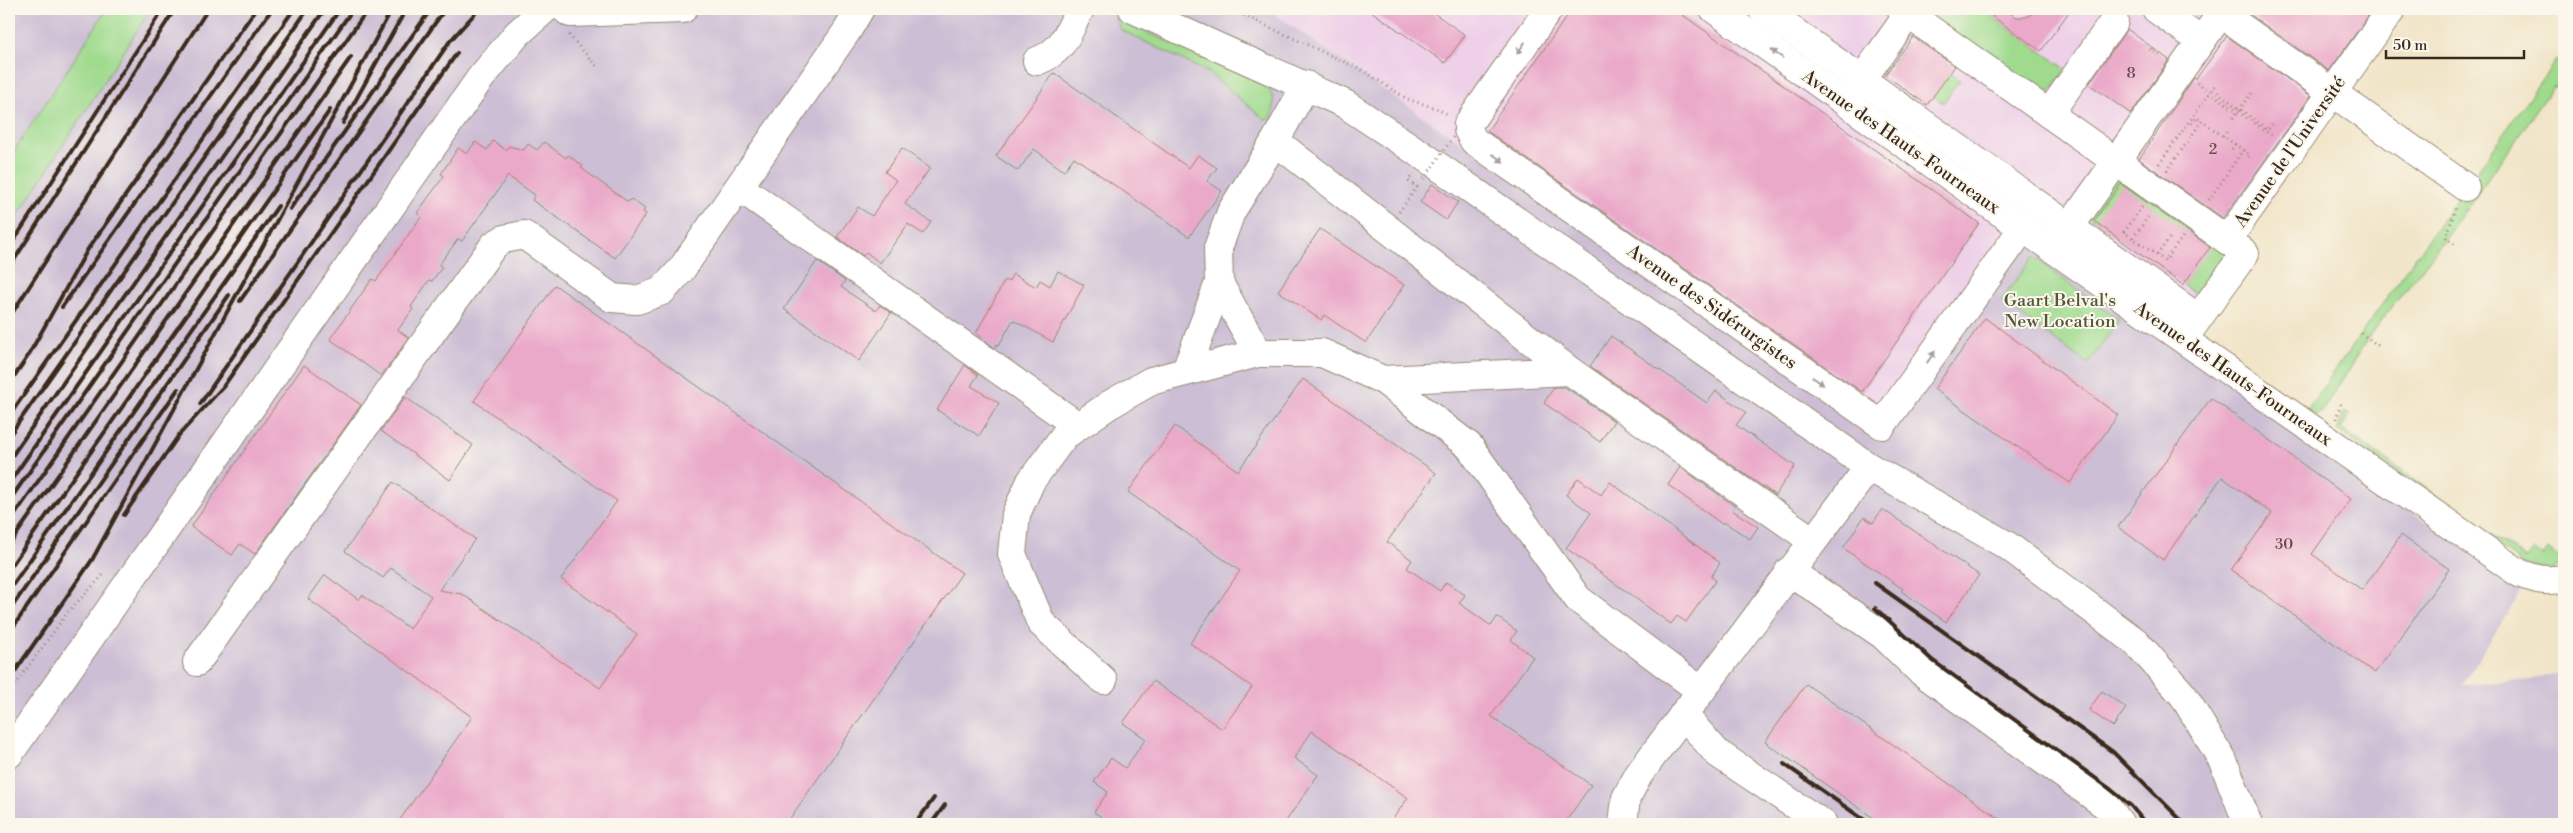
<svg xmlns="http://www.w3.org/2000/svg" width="2573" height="833" font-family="'Libre Bodoni',serif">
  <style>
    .built { fill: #eed0e8 }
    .industrial { fill: #ccbed4 }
    .green { fill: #9fda8d; stroke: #6d8256 }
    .building { fill: #eaa9c9 }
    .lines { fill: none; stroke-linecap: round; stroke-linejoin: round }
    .minor-casing { stroke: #968873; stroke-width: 30 }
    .path { stroke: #968873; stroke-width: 3; stroke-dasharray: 1 4; stroke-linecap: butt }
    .minor { stroke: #fff; stroke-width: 28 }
    .rail { stroke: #3b2a1e; stroke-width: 4 }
    .path-bridge { stroke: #968873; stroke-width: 3; stroke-dasharray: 1 4; stroke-linecap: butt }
    .oneway { fill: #a79f9a }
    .labels { text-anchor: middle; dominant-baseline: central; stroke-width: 4; stroke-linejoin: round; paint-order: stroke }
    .number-label { font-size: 15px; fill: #674a49 }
    .street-label { font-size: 18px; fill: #3b2a1e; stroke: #fbf7ec }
    .park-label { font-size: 18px; fill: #54563a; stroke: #fbf7ec }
  </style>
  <rect width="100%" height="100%" fill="#fbf7ec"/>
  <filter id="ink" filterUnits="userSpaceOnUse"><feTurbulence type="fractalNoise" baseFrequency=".02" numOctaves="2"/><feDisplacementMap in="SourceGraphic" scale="10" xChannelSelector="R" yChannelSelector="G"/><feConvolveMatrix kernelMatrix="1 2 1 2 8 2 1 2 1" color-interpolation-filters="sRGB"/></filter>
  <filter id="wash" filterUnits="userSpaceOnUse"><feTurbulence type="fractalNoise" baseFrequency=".0096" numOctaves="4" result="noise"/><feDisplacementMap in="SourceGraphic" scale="20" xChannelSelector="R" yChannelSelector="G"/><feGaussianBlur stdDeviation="1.12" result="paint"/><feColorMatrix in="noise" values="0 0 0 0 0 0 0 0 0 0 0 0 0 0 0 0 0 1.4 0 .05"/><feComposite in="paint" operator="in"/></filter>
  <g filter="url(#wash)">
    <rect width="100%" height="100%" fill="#f1e5c8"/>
    <!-- built -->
    <polygon class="built" points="1267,9 2392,9 2194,316 1878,431"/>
    <!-- industrial -->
    <g class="industrial">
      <polygon points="9,9 107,9 9,159"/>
      <polygon points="151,9 1267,9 1878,431 2023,228 2211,371 2523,589 2462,685 2531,680 2564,671 2564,824 9,824 9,229"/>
    </g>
    <!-- green -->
    <g class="green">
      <polygon points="107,9 151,9 9,229 9,159"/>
      <polygon points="1930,9 1982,9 2066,69 2043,101 1925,17"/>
      <path d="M1114 18 1263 83C1274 94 1277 104 1271 118L1264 119 1209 73 1121 30Z"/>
      <polygon points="1908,43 1960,80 1943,103 1891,66"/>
      <polygon points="2556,60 2564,66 2564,93 2554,86 2446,238 2368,338 2322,412 2316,415 2304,414"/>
      <polygon points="2116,173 2235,258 2205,300 2086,215"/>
      <polygon points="2033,257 2119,320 2088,364 2001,301"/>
      <polygon points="2345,412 2350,415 2341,428 2526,559 2534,549 2543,556 2548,549 2558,557 2564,549 2564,563 2552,570 2523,564 2337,430 2339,422"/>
    </g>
    <g id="blocks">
      <!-- building -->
      <g class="building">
        <polygon points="1368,9 1428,9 1465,35 1445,63"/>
        <polygon points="1572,9 1674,9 1979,223 1862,392 1487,131"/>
        <polygon points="1982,9 2000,9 2017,17 2026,17 2039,9 2071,9 2041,51"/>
        <polygon points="2246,9 2373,9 2329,71 2245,11"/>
        <polygon points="2127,29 2169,60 2131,114 2089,84"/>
        <polygon points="2227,36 2311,96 2223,218 2139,159 2194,78 2196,79"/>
        <polygon points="1913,37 1955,66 1927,105 1885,75"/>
        <polygon points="1054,73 1189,168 1198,155 1217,168 1207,181 1222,191 1189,237 1074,157 1064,171 1034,149 1018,171 996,156"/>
        <polygon points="493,141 506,150 509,146 524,150 528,144 537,150 544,142 566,158 568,155 583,166 581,168 628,202 631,199 645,209 643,212 646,214 615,258 532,200 535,195 508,176 462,241 458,239 439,265 442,267 432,281 429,280 411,307 413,309 398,330 409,338 381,376 330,339 372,279 376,281 421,217 417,213 444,176 441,174 458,148 467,154 475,142 487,150"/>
        <polygon points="902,148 930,168 905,204 931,222 923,234 908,224 880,263 866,252 863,256 837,237 858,207 872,216 896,180 885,172"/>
        <polygon points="1432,184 1458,202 1446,220 1420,202"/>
        <polygon points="2121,184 2210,247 2183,285 2094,221"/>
        <polygon points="1320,229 1404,285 1366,343 1324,315 1321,320 1278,291"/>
        <polygon points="817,261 845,281 841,287 876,311 880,305 891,313 859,361 784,309"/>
        <polygon points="1058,271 1084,285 1053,342 1013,320 999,345 997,344 995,348 976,333 1005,280 1008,282 1013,274 1036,287 1040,280 1050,286"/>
        <polygon points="555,285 962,573 786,824 397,824 472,717 308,599 325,575 359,600 362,595 410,629 431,596 391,568 383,578 345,551 393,482 475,539 439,590 462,594 600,688 637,634 561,579 617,501 474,401"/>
        <polygon points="1985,318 2118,415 2070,483 1934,389"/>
        <polygon points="1611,336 1707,403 1716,391 1746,412 1736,425 1795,466 1775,495 1590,366"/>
        <polygon points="304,365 361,405 255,554 240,544 232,555 191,527"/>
        <polygon points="965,365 978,375 971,386 999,403 979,436 937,410"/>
        <polygon points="1303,379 1436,473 1387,542 1412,560 1407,568 1440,591 1446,582 1465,595 1459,603 1491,626 1497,617 1517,631 1511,640 1533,657 1491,716 1591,785 1564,824 1389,824 1408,798 1312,731 1294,758 1318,775 1284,824 1111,824 1094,812 1108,792 1094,782 1111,758 1125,768 1146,739 1123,723 1153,681 1222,729 1252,687 1190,643 1240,571 1128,492 1175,426 1238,471"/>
        <polygon points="1554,387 1565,387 1614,421 1600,442 1544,403"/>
        <polygon points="405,397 473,445 450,480 381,431"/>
        <polygon points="2211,398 2351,499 2312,554 2362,590 2401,535 2449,569 2375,673 2231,570 2272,513 2222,477 2163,560 2118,527"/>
        <polygon points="1680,467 1735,506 1732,510 1758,527 1750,539 1724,522 1722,524 1668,485"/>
        <polygon points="1578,478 1601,495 1610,482 1720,563 1711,577 1716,580 1686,622 1677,616 1671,624 1566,548 1591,513 1566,495"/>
        <polygon points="1882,509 1979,575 1946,622 1901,591 1903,589 1843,548 1864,517 1873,523"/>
        <polygon points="1806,684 2007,824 1882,824 1765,742"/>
        <polygon points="2102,691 2126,708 2113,727 2089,710"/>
      </g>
    </g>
  </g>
  <g filter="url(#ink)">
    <use href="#blocks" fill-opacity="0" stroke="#968873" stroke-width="1"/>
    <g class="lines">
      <defs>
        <g id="minor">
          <polyline points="565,9 570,13 683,9"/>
          <polyline points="1133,9 1345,104 1425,157 1869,467 2008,546 2136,642 2183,695 2223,761 2248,824"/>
          <polyline points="1549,9 1468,124 1468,130 1474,141 1882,425 2023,228"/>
          <path d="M1714 9 2023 228 2519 573C2534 579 2548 583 2564 578"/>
          <polyline points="1762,9 2198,318"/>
          <polyline points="1901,9 2227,240"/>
          <polyline points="2156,9 2201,41"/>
          <polyline points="2221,13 2465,187"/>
          <path d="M1037 61C1064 51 1068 32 1080 9"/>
          <polyline points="1851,95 1912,9"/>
          <polyline points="2049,114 2114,21"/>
          <polyline points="739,187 1078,426"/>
          <polyline points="2059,242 2224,9"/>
          <polyline points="2187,334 2245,253 2227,240 2392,9"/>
          <polyline points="1258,353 1219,283 1218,248 1231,212 1275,141 1306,85"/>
          <polyline points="1186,371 1219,283"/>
          <polyline points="1570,371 1813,541"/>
          <polyline points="1383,380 1469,446 1578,599 1701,691"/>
          <polyline points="1789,571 1883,635 1919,670 2108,807 2120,824"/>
          <polyline points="197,662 494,245 504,239 524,235 612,298 637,300 662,291 681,270 847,31 860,9"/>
          <polyline points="1103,680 1041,623 1012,554 1016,514 1031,481 1064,436 1109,405 1151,381 1258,353 1322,353 1383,380 1570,371 1275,141"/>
          <polyline points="1683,714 1717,753 1823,824"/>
          <polyline points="9,754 479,80 517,34 545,9"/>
          <polyline points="1623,824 1626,798 1639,774 1869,467"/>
        </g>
      </defs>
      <!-- minor casing -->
      <use href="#minor" class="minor-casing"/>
      <!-- path -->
      <g class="path">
        <polyline points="1230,9 1364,71 1407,99 1436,108 1449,115"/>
        <polyline points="569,35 598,68"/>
        <polyline points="2150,49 2162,57"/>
        <polyline points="2197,83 2274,137"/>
        <polyline points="2213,89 2268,130 2272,124"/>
        <polyline points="2233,118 2253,91"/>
        <polyline points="2192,123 2196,117 2202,121"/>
        <polyline points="2232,149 2235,144"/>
        <polyline points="2243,150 2250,155 2247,159"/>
        <polyline points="2159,164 2216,84"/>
        <polyline points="2167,171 2202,121 2223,136"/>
        <polyline points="2209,200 2243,150 2223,136 2227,131"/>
        <polyline points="2142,207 2124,232 2165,261 2184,235"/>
        <polyline points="1399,212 1417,187 1408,181 1413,174"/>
        <polyline points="2133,238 2148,217"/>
        <polyline points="2454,244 2446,238 2456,207"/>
        <polyline points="2157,255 2172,235"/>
        <polyline points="2361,333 2380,347"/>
        <polyline points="2336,419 2342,400"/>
        <polyline points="9,693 68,612 105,573"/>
      </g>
      <!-- minor -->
      <use href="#minor" class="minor"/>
      <!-- rail -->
      <g class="rail">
        <polyline points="343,123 406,9"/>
        <polyline points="290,209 431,9"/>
        <polyline points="9,248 163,9"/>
        <polyline points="9,268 175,9"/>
        <polyline points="240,301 445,9"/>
        <polyline points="62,307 272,9"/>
        <polyline points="9,318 208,9"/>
        <polyline points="9,384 28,356 88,249 256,9"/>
        <polyline points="200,404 450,41 479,9"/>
        <polyline points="9,416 294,9"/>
        <polyline points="9,436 308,9"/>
        <polyline points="9,460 325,9"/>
        <polyline points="9,483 340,9"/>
        <polyline points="9,501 353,9"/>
        <polyline points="124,515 179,435 223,387 457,53"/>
        <polyline points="9,523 368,9"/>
        <polyline points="9,545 351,57"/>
        <polyline points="9,569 330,110"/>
        <polyline points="1875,583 2113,752 2185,824"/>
        <polyline points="9,590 278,206"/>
        <polyline points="1875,608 1932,660 2109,788 2131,806 2146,824"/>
        <polyline points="9,611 229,295"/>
        <polyline points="9,633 178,389"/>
        <polyline points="9,680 92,560 392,9"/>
        <polyline points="1784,764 1870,824"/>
        <polyline points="915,824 934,798"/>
        <polyline points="931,824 945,805"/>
      </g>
      <!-- path-bridge -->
      <polyline class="path-bridge" points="1424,179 1455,134"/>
    </g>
    <!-- one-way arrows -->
    <defs><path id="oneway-solid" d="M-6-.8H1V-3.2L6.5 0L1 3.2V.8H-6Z" transform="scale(1.25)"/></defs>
    <g class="oneway">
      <use href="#oneway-solid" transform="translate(1521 48) rotate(125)"/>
      <use href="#oneway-solid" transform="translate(1777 54) rotate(-145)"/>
      <use href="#oneway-solid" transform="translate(1498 158) rotate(35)"/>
      <use href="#oneway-solid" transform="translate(1931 357) rotate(-55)"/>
      <use href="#oneway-solid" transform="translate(1818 381) rotate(35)"/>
    </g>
  </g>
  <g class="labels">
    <!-- number labels -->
    <g class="number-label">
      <text x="2131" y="73">8</text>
      <text x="2213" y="149">2</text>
      <text x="2284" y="544">30</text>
    </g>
    <!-- street labels -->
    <g class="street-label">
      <text transform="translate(1901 142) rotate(35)">Avenue des Hauts-Fourneaux</text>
      <text transform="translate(2290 152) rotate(-55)">Avenue de l'Université</text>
      <text transform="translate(1712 307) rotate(35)">Avenue des Sidérurgistes</text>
      <text transform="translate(2233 374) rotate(35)">Avenue des Hauts-Fourneaux</text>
    </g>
    <!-- park labels -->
    <g class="park-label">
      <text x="2060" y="300">Gaart Belval's<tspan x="2060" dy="21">New Location</tspan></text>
    </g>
  </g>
  <!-- margin -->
  <rect width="2573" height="833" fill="none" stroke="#fbf7ec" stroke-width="30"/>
  <!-- scale -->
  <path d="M2386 50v8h138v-8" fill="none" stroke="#3b2a1e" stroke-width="2.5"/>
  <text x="2393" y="50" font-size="15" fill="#3b2a1e" stroke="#fbf7ec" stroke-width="4" paint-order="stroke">50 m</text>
</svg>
